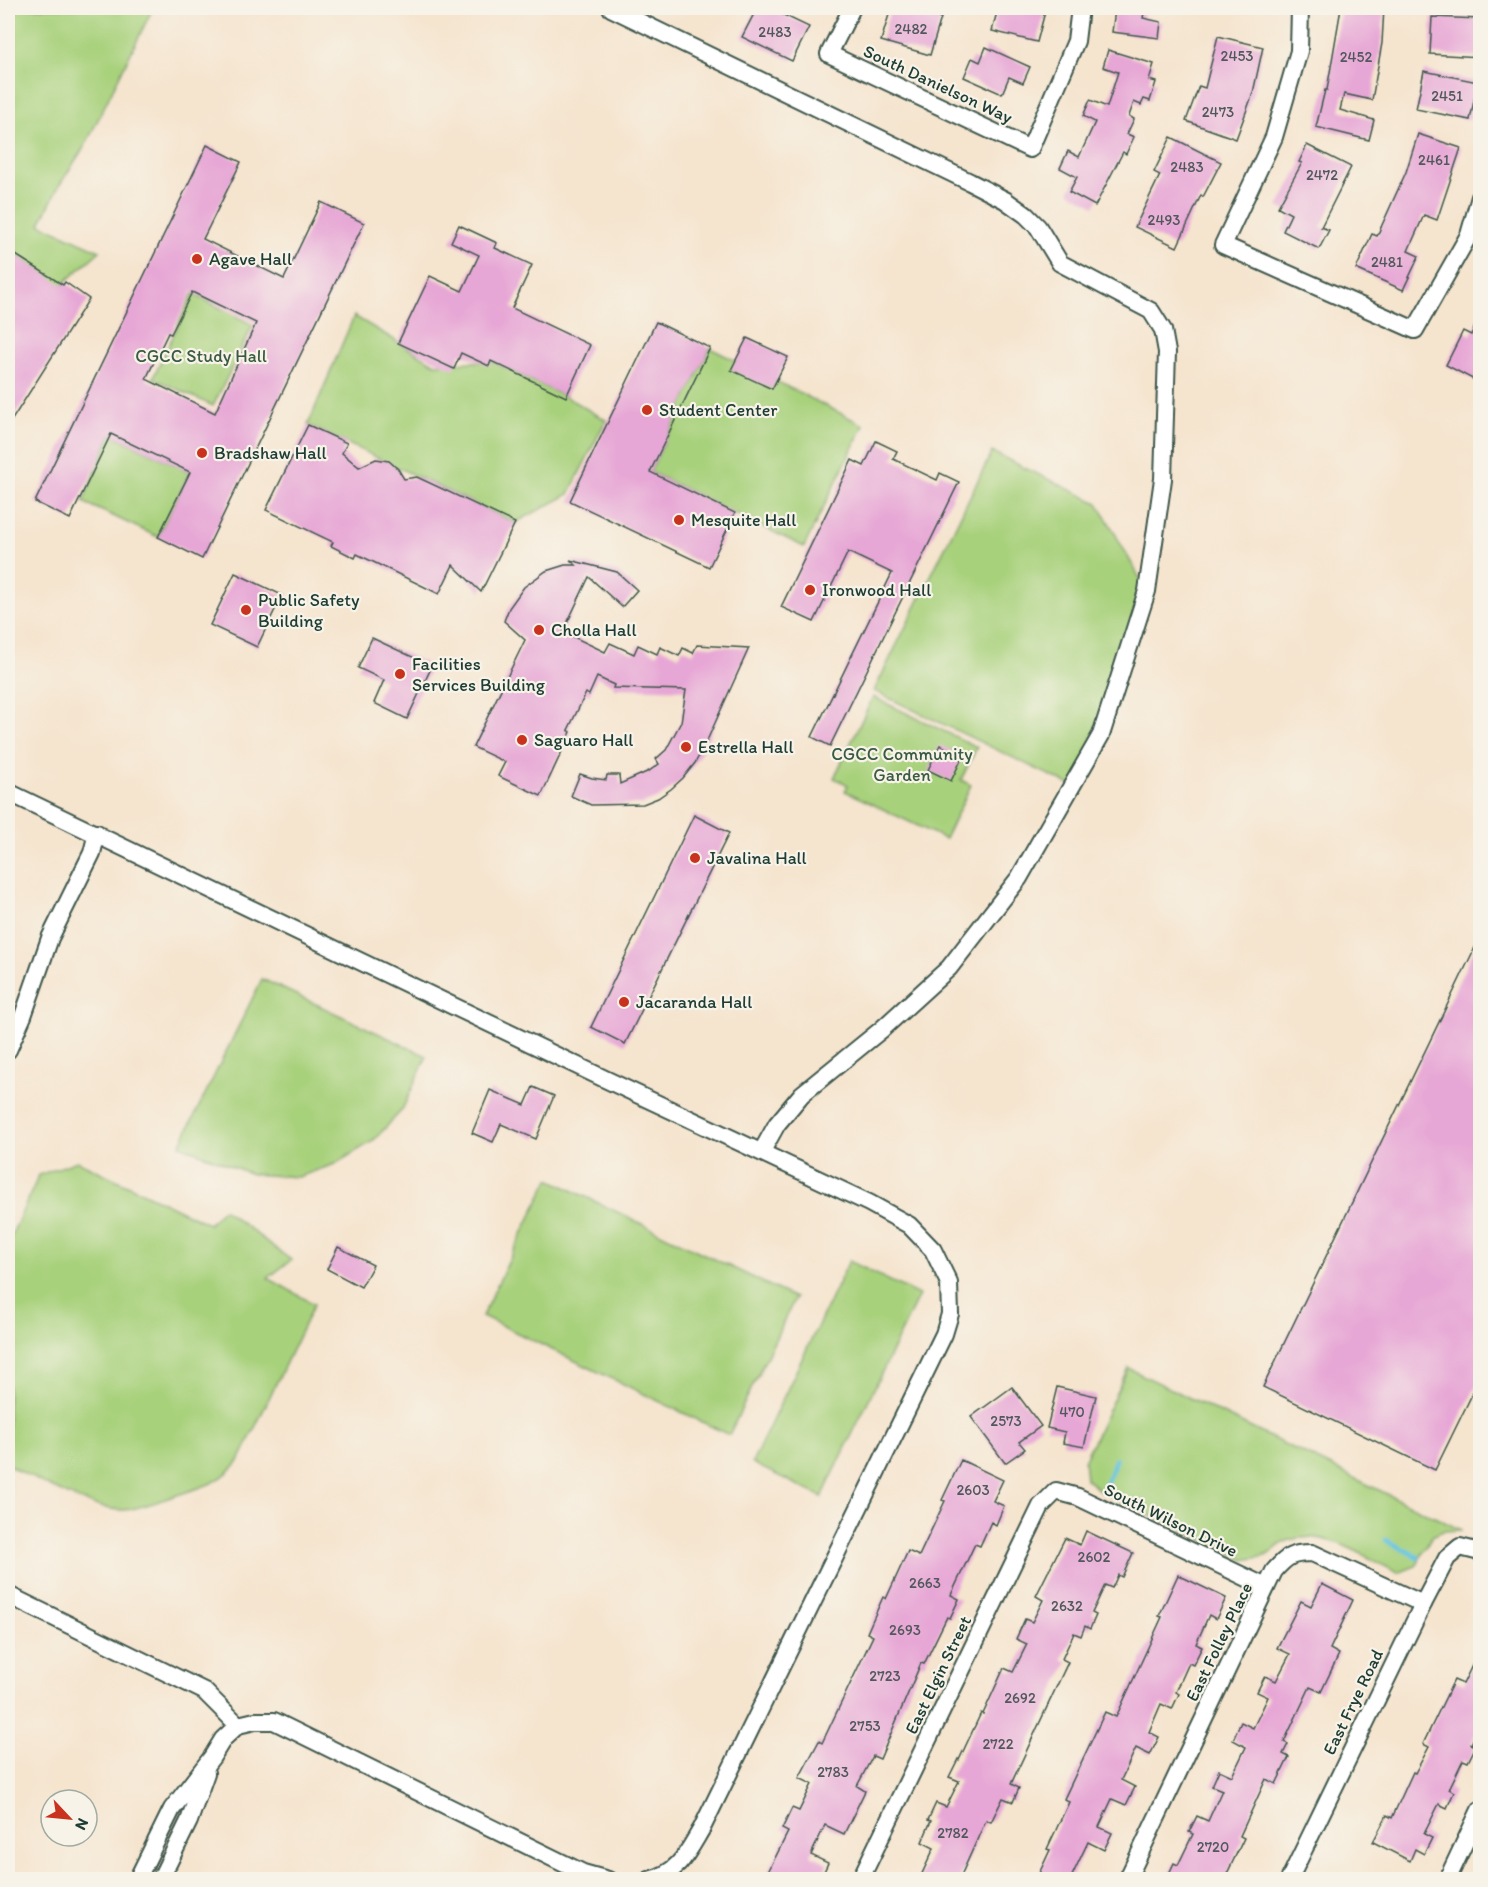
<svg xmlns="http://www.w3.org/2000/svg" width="1488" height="1887" font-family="Itim,sans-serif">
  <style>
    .green { fill: #a8d17c; stroke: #648758; stroke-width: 1.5 }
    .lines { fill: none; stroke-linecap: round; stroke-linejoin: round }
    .stream { stroke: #61c3df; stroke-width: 5 }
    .building { fill: #e7a7d6; fill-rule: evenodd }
    .minor-casing { stroke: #3f564b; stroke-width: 20 }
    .minor { stroke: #fff; stroke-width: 16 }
    .poi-dot { fill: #c8321e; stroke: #f7f3e8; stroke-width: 2 }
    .labels { text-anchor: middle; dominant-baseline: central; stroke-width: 4.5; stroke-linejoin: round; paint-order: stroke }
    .number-label { font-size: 15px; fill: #51585c }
    .street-label { font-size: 18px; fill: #1f3d34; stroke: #f7f3e8 }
    .poi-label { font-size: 18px; fill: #1f3d34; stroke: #f7f3e8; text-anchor: start }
    .park-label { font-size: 18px; fill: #3a5b42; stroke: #f7f3e8 }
  </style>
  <rect width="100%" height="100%" fill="#f7f3e8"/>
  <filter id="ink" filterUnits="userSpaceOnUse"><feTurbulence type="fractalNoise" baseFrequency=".0167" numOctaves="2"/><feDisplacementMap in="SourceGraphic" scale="12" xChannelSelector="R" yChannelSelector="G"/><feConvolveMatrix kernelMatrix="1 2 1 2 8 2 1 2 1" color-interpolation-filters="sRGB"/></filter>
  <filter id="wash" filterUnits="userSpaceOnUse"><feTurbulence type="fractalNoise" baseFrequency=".008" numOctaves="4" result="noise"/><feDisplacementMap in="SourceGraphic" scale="24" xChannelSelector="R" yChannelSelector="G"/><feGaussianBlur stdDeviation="1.35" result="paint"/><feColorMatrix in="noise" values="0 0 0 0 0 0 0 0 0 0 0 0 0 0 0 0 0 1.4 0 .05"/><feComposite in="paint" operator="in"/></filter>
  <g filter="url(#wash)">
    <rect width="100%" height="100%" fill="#f5e4ce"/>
    <!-- green -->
    <g class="green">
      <polygon points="8,8 153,8 86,144 59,186 40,224 100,251 65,282 28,326 49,277 8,250"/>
      <polygon points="193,294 253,325 213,406 153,378"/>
      <polygon points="354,316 435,364 491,361 566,397 606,420 569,494 515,523 308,425"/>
      <polygon points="710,348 864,425 804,547 650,472"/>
      <polygon points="111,434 190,472 158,537 83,502"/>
      <polygon points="992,452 1098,503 1147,591 1101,735 1072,786 874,691"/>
      <polygon points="873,697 977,747 961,780 971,785 945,839 845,791 848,785 834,778"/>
      <polygon points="262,979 427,1056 402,1110 373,1141 335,1164 298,1177 251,1174 180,1145"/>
      <path d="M77 1161 209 1224 223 1209 291 1260 268 1278 314 1304 239 1461C219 1484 207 1485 180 1494 164 1499 148 1506 131 1509 98 1516 38 1480 8 1465V1243L39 1175Z"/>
      <polygon points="549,1179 795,1298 729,1435 482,1316"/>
      <polygon points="849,1261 919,1295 822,1497 752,1463"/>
      <path d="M1128 1368 1461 1530 1443 1531 1432 1536 1416 1566 1398 1573C1365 1557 1328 1529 1290 1540 1279 1543 1275 1551 1267 1555 1260 1558 1251 1558 1244 1560L1102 1492 1086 1479 1084 1461Z"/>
    </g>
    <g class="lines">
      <!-- stream -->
      <g class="stream">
        <polyline points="1104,1488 1116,1459"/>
        <polyline points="1386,1540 1418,1557"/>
      </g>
    </g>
    <g id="blocks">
      <!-- building -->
      <g class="building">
        <polygon points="757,8 769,8 809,27 792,61 742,37"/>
        <polygon points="891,8 905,8 941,18 930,55 881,41"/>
        <polygon points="998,8 1046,8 1037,42 992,31"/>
        <polygon points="1118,8 1145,8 1143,18 1161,22 1159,38 1112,32 1115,10 1118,10"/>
        <polygon points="1341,8 1384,8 1382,43 1372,100 1344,94 1340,110 1374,120 1369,140 1316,127 1325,90 1327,90"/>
        <polygon points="1432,17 1480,19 1480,57 1430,54"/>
        <polygon points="1218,36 1263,47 1253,93 1236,139 1186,121 1199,86 1205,88"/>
        <polygon points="986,47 1030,67 1023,83 1009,77 1002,94 964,77 972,58 980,62"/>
        <polygon points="1108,50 1154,64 1149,80 1156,82 1150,101 1144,99 1141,105 1134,102 1129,116 1134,119 1127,134 1134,137 1126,154 1123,152 1095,206 1069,192 1077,177 1060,168 1068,151 1079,157 1095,122 1083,116 1090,100 1107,107 1118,72 1103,67"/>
        <polygon points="1424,71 1478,82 1470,120 1416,109"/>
        <polygon points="1418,134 1461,148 1437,220 1424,215 1408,251 1419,256 1403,290 1356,269 1372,234 1377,236 1406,172"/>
        <polygon points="1171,137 1221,162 1203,197 1201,195 1177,247 1135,227 1160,175 1154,172"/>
        <path d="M207 145 241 162 203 239 284 279 321 202 364 223 202 559 158 537 190 472 111 434 70 519 35 502ZM192 292 256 323 215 413 146 379 168 333 171 334Z"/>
        <polygon points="1307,145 1351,167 1321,227 1329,230 1319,249 1283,231 1291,214 1278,207 1302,163 1299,162"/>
        <polygon points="459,225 497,243 495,248 532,265 512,308 590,345 566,397 491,361 489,366 461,353 454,369 398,343 430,276 462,291 479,255 451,242"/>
        <polygon points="8,250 63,285 65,282 89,299 8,426"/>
        <polygon points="1480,315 1480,383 1446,365 1463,331 1471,335"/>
        <polygon points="656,322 710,348 650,472 735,513 709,567 570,501"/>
        <polygon points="747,338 788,357 772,389 731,370"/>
        <polygon points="308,425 347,443 342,453 359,467 376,459 389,461 398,469 404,479 417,477 515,523 481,592 453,565 439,594 357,554 355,558 331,546 333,542 266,510"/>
        <polygon points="876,441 897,451 893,459 937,480 940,473 959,482 830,746 812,737 892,573 848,552 814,622 781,607 852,460 864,466"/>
        <polygon points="570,560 617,572 637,590 622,607 589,577 563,632 605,652 610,643 634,654 638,645 657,654 660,647 679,656 683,648 693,653 697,645 749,648 705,745 695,763 683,778 671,789 658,798 643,804 591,805 571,796 580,774 592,778 606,780 607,775 619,775 620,784 649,771 659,764 656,759 666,750 681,722 686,690 613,688 614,685 597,677 589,695 586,693 568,730 571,732 541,796 498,776 505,762 473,747 525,640 504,621 509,608 524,587 546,571 565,565 576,565"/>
        <polygon points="235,573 282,595 257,647 210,625"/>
        <polygon points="372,638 432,666 407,719 374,703 384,680 358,668"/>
        <polygon points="940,745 963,756 951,781 928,770"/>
        <polygon points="694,815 729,833 625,1044 591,1027"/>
        <polygon points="1480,937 1480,1378 1435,1470 1263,1387"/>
        <polygon points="533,1087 554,1096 536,1139 501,1124 493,1142 472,1133 490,1090 525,1105"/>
        <polygon points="338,1247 373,1265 361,1287 327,1269"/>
        <polygon points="1012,1387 1041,1426 1019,1442 1025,1449 1005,1463 971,1417"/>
        <polygon points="1057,1387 1096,1396 1084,1447 1063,1443 1065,1432 1047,1428"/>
        <polygon points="961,1460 1003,1480 993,1501 1004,1506 996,1525 991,1522 980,1546 975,1544 951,1595 959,1599 950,1618 947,1617 924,1664 921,1663 880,1759 873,1756 857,1786 865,1791 844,1834 825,1825 811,1855 828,1863 820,1880 764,1880 788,1832 782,1829 792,1808 799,1811 812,1784 799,1778 819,1741 822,1743 873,1636 867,1633 870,1626 883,1597 886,1599 908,1551 919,1556 945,1501 942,1500"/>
        <polygon points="1086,1531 1133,1553 1122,1577 1118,1575 1112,1588 1105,1585 1092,1613 1096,1615 1090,1629 1085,1626 1081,1636 1074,1633 1062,1659 1068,1662 1011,1784 1019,1788 1013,1802 1003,1798 991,1822 986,1820 959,1880 919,1880 934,1848 922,1842 931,1821 928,1820 936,1803 946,1807 959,1781 949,1777 958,1759 959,1760 981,1713 983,1714 1004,1668 1013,1672 1027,1644 1016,1639 1025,1619 1032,1622 1043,1600 1036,1596 1065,1538 1080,1545"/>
        <polygon points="1178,1575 1226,1598 1216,1619 1209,1615 1196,1644 1202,1647 1193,1665 1189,1663 1176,1692 1179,1694 1172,1709 1161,1704 1149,1732 1159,1737 1150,1755 1136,1748 1121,1780 1135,1787 1126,1805 1112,1799 1099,1827 1112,1833 1104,1850 1088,1842 1070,1880 1036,1880 1050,1850 1047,1849 1069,1802 1064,1799 1105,1712 1116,1717 1162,1617 1159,1616"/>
        <polygon points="1322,1584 1353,1600 1330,1649 1339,1654 1321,1692 1310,1687 1284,1742 1288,1744 1283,1754 1289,1757 1276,1784 1266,1779 1240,1836 1244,1838 1224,1880 1166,1880 1174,1863 1178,1865 1193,1834 1189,1832 1197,1816 1208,1821 1222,1790 1212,1786 1219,1770 1232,1776 1246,1747 1233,1740 1241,1722 1253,1728 1268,1697 1257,1692 1265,1676 1276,1681 1290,1654 1277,1648 1301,1601 1311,1606"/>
        <polygon points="1480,1649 1480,1724 1471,1744 1476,1746 1468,1762 1463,1760 1449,1789 1454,1792 1447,1808 1439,1804 1424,1834 1432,1838 1424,1854 1415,1849 1410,1861 1373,1842 1387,1815 1392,1818 1413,1772 1415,1773 1429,1747 1423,1744 1454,1680 1463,1684"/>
      </g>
    </g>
  </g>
  <g filter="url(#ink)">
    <use href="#blocks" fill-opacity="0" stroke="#3f564b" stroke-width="1.5"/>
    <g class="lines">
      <defs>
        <g id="minor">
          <polyline points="611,8 970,182 1005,200 1026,215 1038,227 1060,263 1151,311 1163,330 1167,352 1163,479 1147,591 1101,735 1019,878 949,968 881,1030 802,1094 777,1124 762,1151"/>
          <polyline points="852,8 829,54 1030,149 1076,41 1080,8"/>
          <polyline points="1300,8 1299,51 1274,137 1223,245 1415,330 1469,235 1480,197"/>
          <path d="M8 792 607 1080 869 1203 909 1225 933 1250 949 1283 950 1314 944 1334 702 1828C687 1853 679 1873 649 1880"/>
          <polyline points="8,1050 23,1016 50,938 92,853 97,833"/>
          <polyline points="8,1595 204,1691 238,1725"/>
          <polyline points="137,1880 172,1809 212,1757 223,1739 238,1725 255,1721 274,1721 583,1873 608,1880"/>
          <polyline points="160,1880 189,1821 206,1773"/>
          <polyline points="860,1880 1041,1506 1056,1491 1078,1497 1266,1587"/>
          <path d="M1127 1880 1274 1571C1287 1556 1292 1553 1312 1553L1423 1604"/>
          <polyline points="1289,1880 1423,1604 1447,1558 1460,1547 1480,1552"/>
          <polyline points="1447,1880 1480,1810"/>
        </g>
      </defs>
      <!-- minor casing -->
      <use href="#minor" class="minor-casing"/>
      <!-- minor -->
      <use href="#minor" class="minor"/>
    </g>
  </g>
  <!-- markers -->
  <g class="poi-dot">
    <circle cx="197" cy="259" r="6"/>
    <circle cx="647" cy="410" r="6"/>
    <circle cx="202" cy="453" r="6"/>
    <circle cx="679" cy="520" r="6"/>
    <circle cx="810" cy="590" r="6"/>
    <circle cx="246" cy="610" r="6"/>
    <circle cx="539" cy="630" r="6"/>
    <circle cx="400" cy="674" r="6"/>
    <circle cx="522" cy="740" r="6"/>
    <circle cx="686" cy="747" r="6"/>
    <circle cx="695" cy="858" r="6"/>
    <circle cx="624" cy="1002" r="6"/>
  </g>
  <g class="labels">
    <!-- number labels -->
    <g class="number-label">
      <text x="911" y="29">2482</text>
      <text x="775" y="32">2483</text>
      <text x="1237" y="56">2453</text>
      <text x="1356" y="57">2452</text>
      <text x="1447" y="96">2451</text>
      <text x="1218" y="112">2473</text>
      <text x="1434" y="160">2461</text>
      <text x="1187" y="167">2483</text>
      <text x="1322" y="175">2472</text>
      <text x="1164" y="220">2493</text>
      <text x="1387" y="262">2481</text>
      <text x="1072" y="1412">470</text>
      <text x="1006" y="1421">2573</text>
      <text x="973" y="1490">2603</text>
      <text x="1094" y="1557">2602</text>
      <text x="925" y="1583">2663</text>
      <text x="1067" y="1606">2632</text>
      <text x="905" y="1630">2693</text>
      <text x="885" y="1676">2723</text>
      <text x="1020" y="1698">2692</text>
      <text x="865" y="1726">2753</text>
      <text x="998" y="1744">2722</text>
      <text x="833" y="1772">2783</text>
      <text x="953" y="1833">2782</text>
      <text x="1213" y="1847">2720</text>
    </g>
    <!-- street labels -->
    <g class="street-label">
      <text transform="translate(938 84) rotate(25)">South Danielson Way</text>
      <text transform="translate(1171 1520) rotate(26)">South Wilson Drive</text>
      <text transform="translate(1219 1642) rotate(-64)">East Folley Place</text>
      <text transform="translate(938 1675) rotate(-64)">East Elgin Street</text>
      <text transform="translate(1353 1702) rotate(-64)">East Frye Road</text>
    </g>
    <!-- poi labels -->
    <g class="poi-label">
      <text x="209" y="259">Agave Hall</text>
      <text x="659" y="410">Student Center</text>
      <text x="214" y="453">Bradshaw Hall</text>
      <text x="691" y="520">Mesquite Hall</text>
      <text x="822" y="590">Ironwood Hall</text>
      <text x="258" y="600">Public Safety<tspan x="258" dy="21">Building</tspan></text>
      <text x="551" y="630">Cholla Hall</text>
      <text x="412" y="664">Facilities<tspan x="412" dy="21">Services Building</tspan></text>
      <text x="534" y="740">Saguaro Hall</text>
      <text x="698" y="747">Estrella Hall</text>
      <text x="707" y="858">Javalina Hall</text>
      <text x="636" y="1002">Jacaranda Hall</text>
    </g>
    <!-- park labels -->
    <g class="park-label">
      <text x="201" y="356">CGCC Study Hall</text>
      <text x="902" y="754">CGCC Community<tspan x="902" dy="21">Garden</tspan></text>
    </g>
  </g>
  <!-- margin -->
  <rect width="1488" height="1887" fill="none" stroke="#f7f3e8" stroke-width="30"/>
  <!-- north arrow -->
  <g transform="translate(69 1818) rotate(116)"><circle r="28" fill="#f7f3e8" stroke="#a1aaa0" stroke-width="1.5"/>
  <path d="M0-4.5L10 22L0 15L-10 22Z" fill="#c8321e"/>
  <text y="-9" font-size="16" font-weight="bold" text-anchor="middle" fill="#1f3d34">N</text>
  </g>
</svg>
